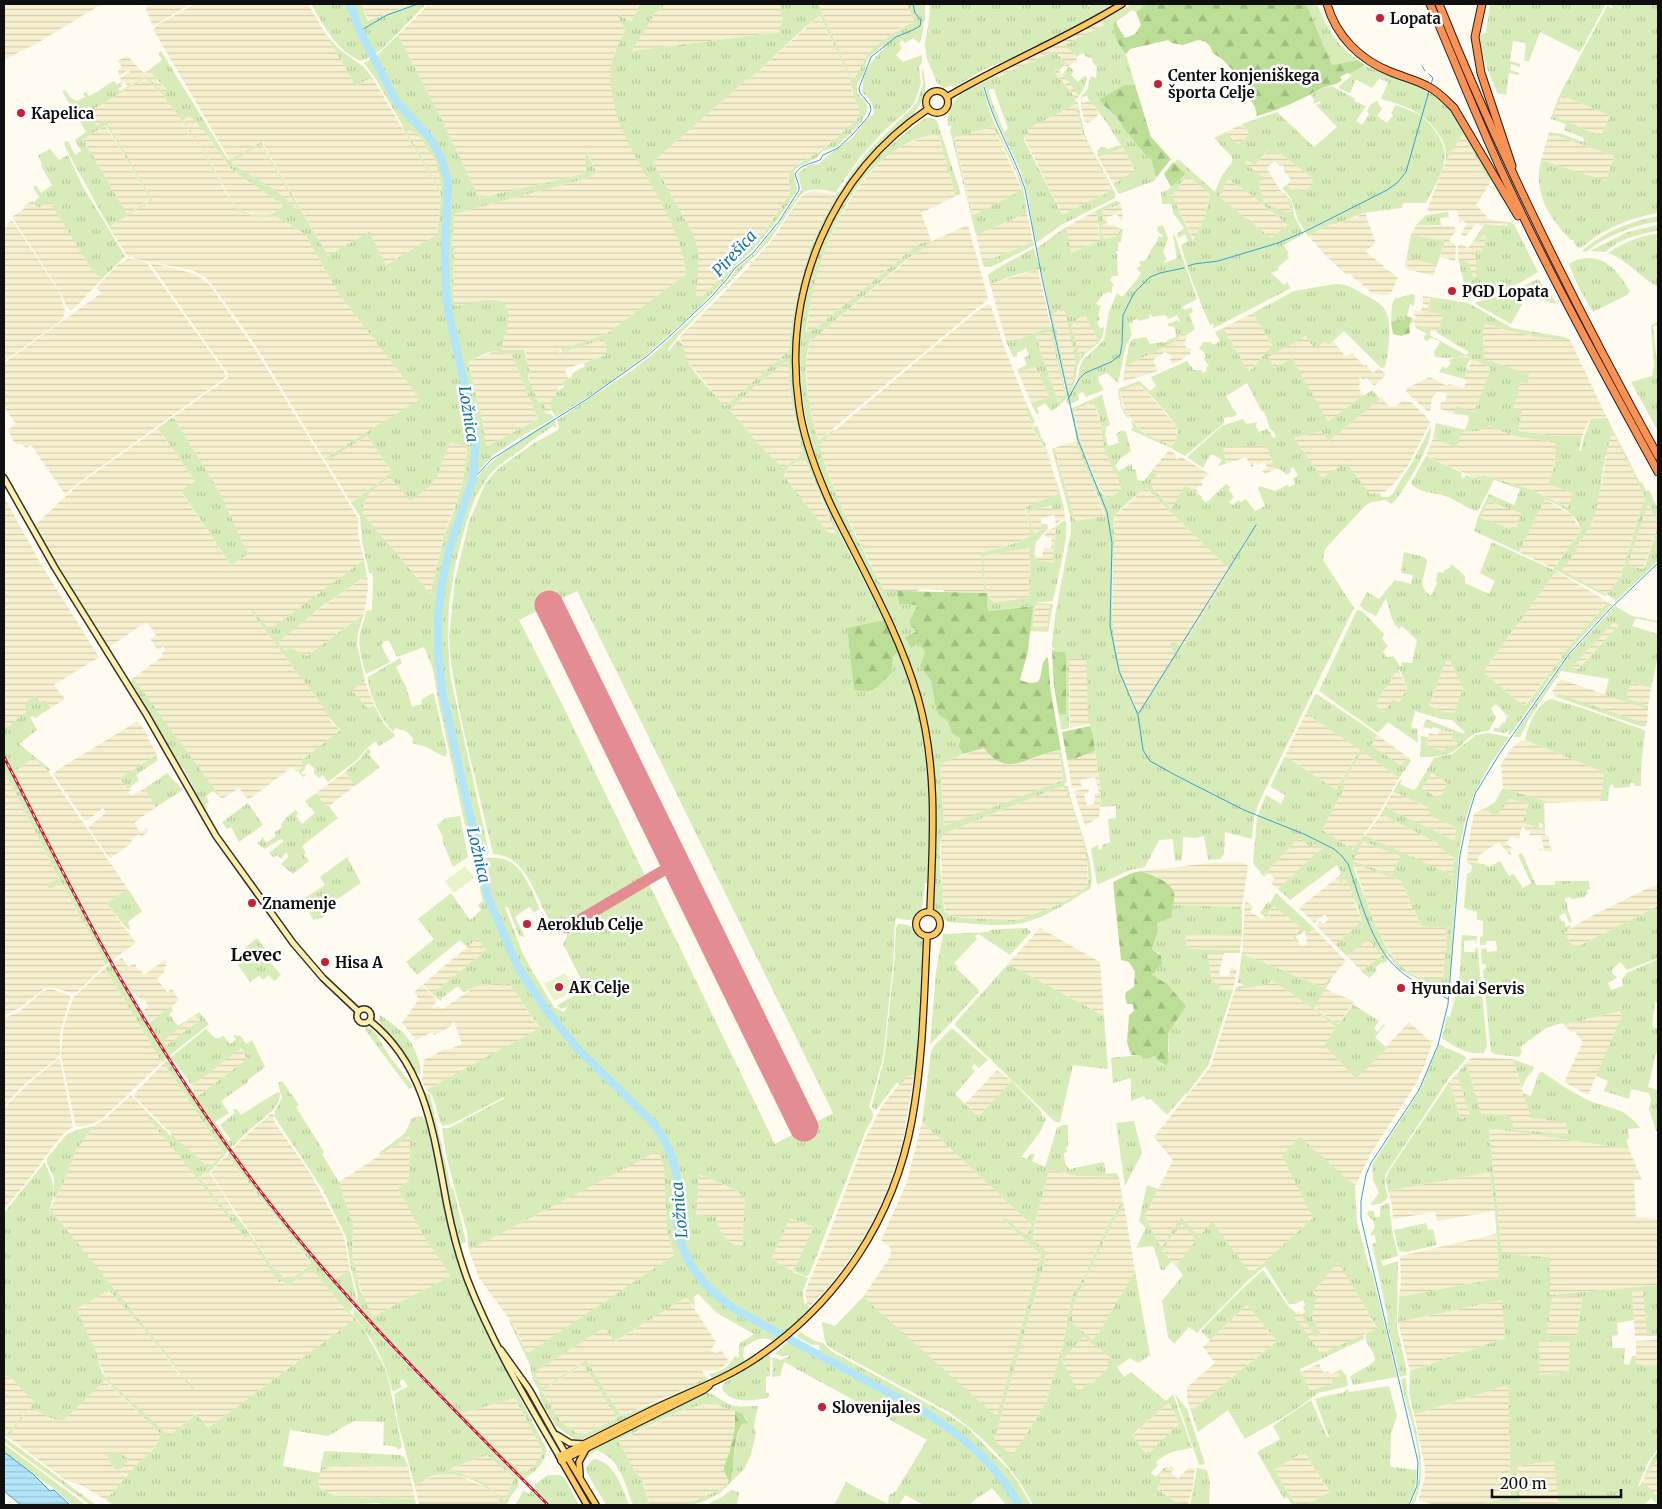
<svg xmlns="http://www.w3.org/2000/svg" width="1662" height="1509" font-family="Merriweather,serif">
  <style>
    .farmland { fill: url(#farmland-rules) }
    .grass { fill: url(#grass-tufts); fill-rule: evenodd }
    .forest { fill: url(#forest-firs) }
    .pitch { fill: #e8f3ca }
    .water { fill: url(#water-rules); stroke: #36a2d4 }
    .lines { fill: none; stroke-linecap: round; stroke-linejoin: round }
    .stream { stroke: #36a2d4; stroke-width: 1 }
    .river { stroke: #b3e5f9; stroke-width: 8 }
    .taxiway { stroke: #e38d93; stroke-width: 11 }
    .runway { stroke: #e38d93; stroke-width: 29 }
    .secondary-casing { stroke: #313131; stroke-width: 8 }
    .primary-casing { stroke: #202020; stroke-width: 8 }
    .motorway-casing { stroke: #202020; stroke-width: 9 }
    .secondary { stroke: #ffefac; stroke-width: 5 }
    .primary { stroke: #ffcb61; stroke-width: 5.5 }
    .motorway { stroke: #fb9253; stroke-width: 7 }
    .rail-casing { stroke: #c71f35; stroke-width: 3 }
    .rail { stroke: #fff; stroke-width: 1; stroke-dasharray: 4; stroke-linecap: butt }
    .poi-dot { fill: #c71f35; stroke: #fff; stroke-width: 2 }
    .labels { text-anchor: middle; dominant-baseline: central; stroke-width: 5; stroke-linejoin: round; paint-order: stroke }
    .poi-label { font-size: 15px; font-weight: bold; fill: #0f0f0f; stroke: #fff; text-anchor: start }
    .water-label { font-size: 16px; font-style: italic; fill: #1173a9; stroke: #fff }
    .quarter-label { font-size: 18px; font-weight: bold; fill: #0f0f0f; stroke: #fff }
  </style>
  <defs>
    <pattern id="farmland-rules" width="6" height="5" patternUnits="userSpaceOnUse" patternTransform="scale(1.25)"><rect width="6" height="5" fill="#f7f0cf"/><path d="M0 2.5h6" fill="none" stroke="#d3cdb1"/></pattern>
    <pattern id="grass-tufts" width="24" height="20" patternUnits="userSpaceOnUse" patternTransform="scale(1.25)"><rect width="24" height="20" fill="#d7ecb8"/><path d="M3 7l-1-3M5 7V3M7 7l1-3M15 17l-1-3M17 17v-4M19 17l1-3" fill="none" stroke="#b7c99d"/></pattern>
    <pattern id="forest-firs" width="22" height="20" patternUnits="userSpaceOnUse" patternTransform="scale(1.25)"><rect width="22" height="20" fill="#bdde96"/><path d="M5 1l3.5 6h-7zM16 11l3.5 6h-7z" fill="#a1bd80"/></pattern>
    <pattern id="water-rules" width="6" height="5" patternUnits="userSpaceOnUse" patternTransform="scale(1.25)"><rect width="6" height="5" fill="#b3e5f9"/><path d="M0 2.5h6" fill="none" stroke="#99c3d4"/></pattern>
  </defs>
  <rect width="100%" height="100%" fill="#fffbf1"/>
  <!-- farmland -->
  <g class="farmland">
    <polygon points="4,4 106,4 97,7 39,42 4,60"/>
    <polygon points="147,4 191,4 153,26 146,10"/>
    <polygon points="195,4 308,4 356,86 372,77 438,189 441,194 438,235 385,265 328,256 262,142 230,160 154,31 154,29 159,24"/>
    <polygon points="361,4 413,4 370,20 366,15"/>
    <polygon points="429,4 641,4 631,22 619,15 625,30 614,53 611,65 612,90 623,129 639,162 665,208 678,236 683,253 686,274 608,333 566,348 560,348 559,353 604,339 605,341 606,355 565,369 569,380 557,389 558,399 552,400 551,411 545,414 544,405 539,403 529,382 528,365 525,350 503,350 501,348 508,324 508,311 506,306 491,300 456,307 453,299 454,247 452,246 454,214 588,178 596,172 587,151 586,172 572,177 479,198 443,122 398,35"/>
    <polygon points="664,4 780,4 782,15 781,27 779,32 632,51 655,13 662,9"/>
    <polygon points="818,4 907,4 914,22 897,30 870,52 858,75 853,79 851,77"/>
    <polygon points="820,15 850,78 852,91 859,108 859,117 834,141 806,160 800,162 789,178 790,193 764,233 702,297 696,296 693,234 653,162 746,80 750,79"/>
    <polygon points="1102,21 1104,25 1066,45 1077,57 1076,59 1078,61 1076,63 1074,62 1067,67 1064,65 1066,63 1054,51 997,79 995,76"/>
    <polygon points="127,56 144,73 149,70 167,91 163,93 146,76 127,86 125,82 118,86 117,85 122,81 120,78 130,72 128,70 119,76 118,71 122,67 117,61"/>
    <polygon points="1057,69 1062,74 1065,71 1079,96 1077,99 1079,108 1075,110 1078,113 1083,133 1111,188 1107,193 1062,215 1024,137 1029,134 1027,129 1075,96 1054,71"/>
    <polygon points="145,78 162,94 189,130 200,146 230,200 240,212 257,217 275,215 305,234 340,295 421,400 324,459 256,346 210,282 205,277 192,270 135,259 125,253 109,227 153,200 105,121 97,126 89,112"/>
    <polygon points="1562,95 1610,116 1601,136 1553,116"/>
    <polygon points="1081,100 1083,103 1089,100 1092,102 1099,114 1097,116 1096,118 1088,123 1084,121 1081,106"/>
    <polygon points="189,115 206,133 230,168 283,205 278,211 272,214 257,215 244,212 237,206 231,200 212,164 183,119"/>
    <polygon points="1242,124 1250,134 1238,146 1226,132"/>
    <polygon points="105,125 150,198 149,200 127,214 83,139"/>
    <polygon points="993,126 1022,190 972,216 965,183 954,138"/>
    <polygon points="411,130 417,133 437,163 443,190 440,190 407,132"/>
    <polygon points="1549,133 1614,156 1606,182 1541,160"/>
    <polygon points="938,134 956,196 921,213 931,240 911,250 814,330 808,333 806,332 813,286 825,249 839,218 859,186 880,162 895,149 924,137"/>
    <polygon points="1463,134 1490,183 1476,205 1488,218 1496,221 1508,222 1508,226 1499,224 1491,226 1485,224 1483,227 1477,223 1465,237 1461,234 1467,224 1462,220 1460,223 1457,210 1430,212 1427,210 1446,160"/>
    <polygon points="261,144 298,209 296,210 282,197 245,173 231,161"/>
    <polygon points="1123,148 1135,171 1119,181 1113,184 1098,157"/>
    <polygon points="1268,151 1280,153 1311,177 1313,184 1302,192 1293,191 1287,185 1291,180 1284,171 1284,167 1282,165 1280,166 1274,161 1267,168 1278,187 1288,199 1291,212 1282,212 1277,210 1272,206 1264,204 1259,183 1244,163 1247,160 1255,165"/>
    <polygon points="1186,178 1191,178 1210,193 1205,217 1194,241 1172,195"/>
    <polygon points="1228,179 1250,194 1288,225 1271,238 1219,197"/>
    <polygon points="813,191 836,195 809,250 810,253 796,302 790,351 725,406 692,367 686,359 682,342 679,338 743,273 773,239 800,198 804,194"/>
    <polygon points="33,200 38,208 49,200 94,273 103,278 75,308 70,310 66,306 62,295 12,217 25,208 24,206"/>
    <polygon points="1121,204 1123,219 1121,221 1117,214 1107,217 1106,221 1110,226 1114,225 1120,229 1120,231 1117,236 1104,239 1100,228 1104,224 1102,210"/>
    <polygon points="1095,211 1099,219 1098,230 1100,241 1073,252 1070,251 1066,227"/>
    <polygon points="1027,213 1033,242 987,261 982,261 976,235"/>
    <polygon points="1365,213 1376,243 1365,251 1398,278 1391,293 1388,295 1382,295 1370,293 1370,291 1349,274 1347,275 1327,257 1308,236 1331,224 1338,224"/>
    <polygon points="12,220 60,293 65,311 63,318 57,324 4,361 4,225 6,228 8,226 7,224"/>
    <polygon points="968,225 988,298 987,300 818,441 808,398 806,365 809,343 923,247 934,240"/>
    <polygon points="1416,225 1454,226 1456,231 1449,240 1456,246 1455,261 1440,257 1445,241 1411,235"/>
    <polygon points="1483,234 1486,235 1482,251 1477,251 1477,278 1473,279 1458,258 1458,246 1461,244 1468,248 1474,240 1478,242"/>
    <polygon points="1408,258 1437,265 1433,276 1407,269"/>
    <polygon points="130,259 146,262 225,373 226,377 77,484 65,494 31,445 26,448 22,444 15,444 8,430 16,424 4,407 4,363 100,294 101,292 96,288 116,266 125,260"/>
    <polygon points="149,262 195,274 210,285 258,354 358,518 358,535 364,560 269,631 253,611 251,611 321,704 329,715 330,721 341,731 301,761 304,766 296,772 292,767 248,800 239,788 222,799 134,681 133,678 163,656 162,654 165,649 163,646 158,650 150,639 156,635 151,628 146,622 108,648 69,588 34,526 78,485 158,428 195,481 181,492 231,565 248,554 220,493 173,417 228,378 228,374"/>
    <polygon points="1036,270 1038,271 1051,327 1013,343 1012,340 1006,341 990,284"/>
    <polygon points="1423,296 1431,297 1428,311 1443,315 1439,330 1437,329 1436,332 1415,325 1414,321 1409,326 1412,318 1416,318 1416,316 1413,315 1414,310 1421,312 1422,306 1427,307 1427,305 1423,304"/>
    <polygon points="988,304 991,306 1005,349 1027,405 1032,427 1048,455 1057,484 1058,494 1025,509 1032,535 1030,538 982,553 983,581 986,593 945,592 943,590 920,589 917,591 884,591 838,499 818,445 936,345 979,310"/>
    <polygon points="1065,306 1076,362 1072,383 1069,388 1067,386 1053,314"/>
    <polygon points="1253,313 1272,345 1249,372 1223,328"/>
    <polygon points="1084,314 1099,341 1080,357 1071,325"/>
    <polygon points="1485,324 1539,338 1570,340 1607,418 1589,420 1582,436 1554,436 1518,431 1522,410 1513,409 1520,382 1529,374 1512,370 1499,363 1486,361 1484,360 1483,331"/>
    <polygon points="1050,331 1065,395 1058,402 1036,335"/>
    <polygon points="1186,333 1187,338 1184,343 1187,349 1192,348 1190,354 1173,365 1170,360 1172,357 1170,354 1165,352 1153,360 1158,371 1123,382 1125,366 1175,342 1181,334"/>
    <polygon points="1306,335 1325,342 1329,345 1333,341 1346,357 1352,353 1364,366 1366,365 1373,373 1378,368 1385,373 1386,375 1374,386 1367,378 1363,380 1360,377 1359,379 1361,382 1358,387 1363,395 1328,423 1292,359 1274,368 1268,357"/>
    <polygon points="495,351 512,355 538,419 488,446 485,441 482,419 468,362"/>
    <polygon points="1472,359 1491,368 1474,413 1457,406 1454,414 1441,409 1440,408 1441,402 1445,402 1447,393 1437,392 1432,398 1430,411 1426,410 1406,392 1407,388 1430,377 1447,386 1449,384 1463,388 1467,381 1464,379"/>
    <polygon points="785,362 788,363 791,398 803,454 783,468 761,447 730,410 755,386"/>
    <polygon points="1036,367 1049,397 1031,403 1018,372"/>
    <polygon points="1138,384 1160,406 1176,427 1177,438 1172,446 1167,444 1143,433 1125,411 1120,390"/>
    <polygon points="1382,397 1386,403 1390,407 1394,407 1402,401 1411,402 1426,416 1430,423 1407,467 1392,486 1384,492 1372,495 1322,478 1294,438 1321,431 1329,441"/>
    <polygon points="1092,402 1095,405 1101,425 1105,450 1121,482 1123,490 1107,499 1097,483 1083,450 1073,410"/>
    <polygon points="1489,426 1515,436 1557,443 1552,474 1573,493 1569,508 1532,490 1483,475 1480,480 1426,456 1433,438 1437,439 1462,432 1478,431"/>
    <polygon points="1613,431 1645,497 1621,576 1607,595 1562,570 1576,550 1575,548 1592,524 1602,482 1608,445"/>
    <polygon points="367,436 392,472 351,503 326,461"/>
    <polygon points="450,441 467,447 466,466 458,498 443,537 444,539 436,569 431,594 363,514 363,510 366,498 372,490 390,476 437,477"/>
    <polygon points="1076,441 1103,511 1106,516 1075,521 1074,519 1054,448"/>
    <polygon points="1263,444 1266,445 1275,469 1265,474 1262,471 1268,468 1264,462 1257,465 1256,463 1253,464 1254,467 1252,468 1246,457 1226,464 1223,447"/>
    <polygon points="1169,450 1177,455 1175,458 1177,460 1180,456 1209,474 1201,481 1203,483 1201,487 1199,486 1196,489 1202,497 1200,499 1192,489 1184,489 1172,509 1148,484 1157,474 1154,472 1154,468"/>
    <polygon points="805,458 823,504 837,533 830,533 825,529 784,476 788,468 799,460"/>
    <polygon points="1146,488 1230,570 1184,645 1173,651 1175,654 1166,672 1139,710 1135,705 1119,669 1112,631 1113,546 1115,543 1114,524 1116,515"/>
    <polygon points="4,497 41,564 99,657 54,685 65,699 51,708 45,701 41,703 36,697 28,711 4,730"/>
    <polygon points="1545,499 1571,515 1581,530 1554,569 1519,552"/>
    <polygon points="1488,501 1521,513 1515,530 1481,518"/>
    <polygon points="1648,503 1658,523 1658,526 1643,569 1627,566"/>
    <polygon points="1052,505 1054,511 1064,509 1065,518 1056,524 1054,515 1041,518 1042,529 1034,535 1028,512"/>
    <polygon points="1247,507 1254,521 1247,535 1237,525"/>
    <polygon points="1055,527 1056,530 1053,563 1033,559 1035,555 1042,557 1044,548 1051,548 1052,538 1044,536 1047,531"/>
    <polygon points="1030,548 1029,597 994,603 987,591 983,572 983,556"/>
    <polygon points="1556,571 1608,602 1568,648 1525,705 1522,705 1483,672"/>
    <polygon points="367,575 368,589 364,614 307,656 285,652 277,642 285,634"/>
    <polygon points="1035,605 1050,605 1048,629 1034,628 1033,626"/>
    <polygon points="1614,621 1619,625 1577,669 1572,667"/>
    <polygon points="1448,656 1463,689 1454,714 1445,712 1429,707"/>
    <polygon points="1069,659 1087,659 1089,724 1070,728"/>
    <polygon points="1398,669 1407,689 1399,703 1384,712 1375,704"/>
    <polygon points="1560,679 1648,709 1647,724 1558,695 1557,697 1555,696 1552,692"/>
    <polygon points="365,681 374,705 368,709 352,690"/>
    <polygon points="1631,682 1651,688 1648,706 1625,698"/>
    <polygon points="1306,713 1360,750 1336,790 1285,756"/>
    <polygon points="136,722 141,724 157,755 121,778 128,789 130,788 131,790 128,792 131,796 144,789 156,807 134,823 140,832 147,828 148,832 141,837 139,834 131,840 132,842 129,845 111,858 109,858 88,827 106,813 103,808 88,820 84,820 53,774 59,769"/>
    <polygon points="1440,728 1454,733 1458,743 1455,748 1444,752 1427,747 1429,733 1438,735"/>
    <polygon points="1377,735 1408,757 1402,767 1371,745"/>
    <polygon points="1520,741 1527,741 1601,771 1604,776 1600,801 1548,803 1503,788 1501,764 1512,748"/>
    <polygon points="984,748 1030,760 1046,753 1059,751 1064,780 944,827 940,763"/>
    <polygon points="1095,751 1101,793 1100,807 1099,817 1085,826 1074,791 1088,789 1089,792 1084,794 1087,806 1094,804 1095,794 1099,793 1095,777 1080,780 1082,787 1072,788 1067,759 1071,760"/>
    <polygon points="1362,751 1399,778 1378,815 1353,850 1322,830 1345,787 1342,785"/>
    <polygon points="33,758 48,771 128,889 106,903 136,943 112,960 13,773"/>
    <polygon points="4,771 59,878 47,885 50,889 60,883 64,887 101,954 105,965 77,992 72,993 55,988 45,988 21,1007 4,1016"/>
    <polygon points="345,772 355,786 329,806 326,806 316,793"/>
    <polygon points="1432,773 1447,783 1440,799 1422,789"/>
    <polygon points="1064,787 1067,790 1084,842 1087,860 1088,886 1063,903 1018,920 964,918 952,916 946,912 942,896 943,892 942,890 941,838 943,834 1054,789"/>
    <polygon points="1393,791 1431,809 1429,814 1456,828 1455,841 1385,807"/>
    <polygon points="1510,799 1528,804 1523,823 1545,829 1545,835 1549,836 1549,844 1553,852 1539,850 1539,848 1544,849 1541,835 1530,836 1529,831 1525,831 1525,828 1522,827 1519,839 1512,836 1506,843 1512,848 1510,852 1512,854 1510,856 1499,842 1478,856 1478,863 1467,862 1468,846 1474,813 1484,809 1496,815"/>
    <polygon points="1381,814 1437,843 1454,858 1452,875 1365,836"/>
    <polygon points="1299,838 1310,846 1313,844 1322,848 1278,889 1271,883 1275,879 1269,873 1265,877 1263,876"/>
    <polygon points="1363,840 1400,856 1392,876 1352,860"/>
    <polygon points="1237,862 1244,863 1248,866 1242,907 1239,907 1173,905 1175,898 1172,887 1165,881 1142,871 1210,863"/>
    <polygon points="1353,862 1401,881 1421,926 1447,928 1443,979 1427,980 1407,971 1399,965 1378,933"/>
    <polygon points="1345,875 1362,922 1335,945 1316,925 1320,921 1323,924 1329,919 1325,914 1314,923 1299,908 1338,877 1344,887 1341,878"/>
    <polygon points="1658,885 1658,906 1627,922 1575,948 1564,933 1586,919 1648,888"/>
    <polygon points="1245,902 1247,902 1253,906 1250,912 1262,919 1265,914 1274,919 1268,914 1274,906 1303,928 1293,939 1301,946 1307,945 1306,936 1314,928 1346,961 1333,976 1332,975 1323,987 1242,954"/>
    <polygon points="1040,928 1100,962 1104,1016 1008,964"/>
    <polygon points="1185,935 1242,936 1240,950 1187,949"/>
    <polygon points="478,938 486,950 432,994 423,984"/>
    <polygon points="1369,938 1378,952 1381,950 1384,954 1361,971 1347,956"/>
    <polygon points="1207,953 1224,953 1219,973 1221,976 1229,976 1231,968 1237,969 1233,990 1217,990 1213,982"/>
    <polygon points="122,958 128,967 135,963 138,971 140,970 144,975 165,960 167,962 164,972 157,979 167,992 172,989 179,1000 152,1022 143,1011 148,1006 145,1000 143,1001 137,997 132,990 129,990 120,974 115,962"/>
    <polygon points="105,968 162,1062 102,1119 88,1125 76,1127 61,1056 63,1029 73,998"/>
    <polygon points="1271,980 1307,1004 1336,1027 1324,1045 1356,1079 1409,1022 1430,1041 1433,1040 1425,1064 1414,1087 1371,1153 1355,1186 1300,1138 1313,1218 1251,1274 1212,1223 1199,1237 1181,1218 1161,1249 1145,1215 1173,1160 1154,1137 1211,1066 1235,990"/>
    <polygon points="509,983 540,1029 426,1090 422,1082 424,1060 445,1049 447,1050 462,1044 454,1021 452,1023 452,1026 434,1035 432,1032 416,1040 402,1023 419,999 414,992 422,985 437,1000 432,1007 434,1009 438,1006 442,1009 478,985"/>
    <polygon points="51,989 70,996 70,999 60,1033 60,1056 26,1083 4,1106 4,1018 19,1012 43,991"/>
    <polygon points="1325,989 1354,1001 1338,1025 1314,1007"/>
    <polygon points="1620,1011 1622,1015 1588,1095 1564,1082 1583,1042 1574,1031 1571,1033 1566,1027 1567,1024"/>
    <polygon points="196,1015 200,1020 166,1047 162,1041"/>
    <polygon points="240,1048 247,1059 197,1097 192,1086"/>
    <polygon points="1475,1057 1513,1059 1523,1093 1565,1122 1568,1135 1513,1130 1511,1116 1481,1113 1466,1063 1470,1059"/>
    <polygon points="58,1059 60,1060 73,1127 63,1134 52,1148 27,1182 4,1209 4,1108 28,1084"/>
    <polygon points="164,1063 224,1153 209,1168 175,1138 133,1095"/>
    <polygon points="997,1070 1012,1081 978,1117 965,1104"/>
    <polygon points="908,1074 914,1075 905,1129 899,1157 887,1191 873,1222 853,1255 829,1286 810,1306 807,1304 805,1293 808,1284 825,1245 866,1137 884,1103"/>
    <polygon points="1457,1074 1471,1114 1461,1119 1449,1082"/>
    <polygon points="131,1095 148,1113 147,1115 245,1238 249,1236 280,1281 288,1286 308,1270 313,1270 354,1320 208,1428 195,1414 169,1437 106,1378 76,1309 109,1290 154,1341 178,1373 184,1378 50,1209 64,1182 76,1150 94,1126 105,1119"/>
    <polygon points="273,1112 275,1123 310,1173 342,1232 345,1242 350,1271 334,1279 275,1207 232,1150 242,1139"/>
    <polygon points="922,1122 1032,1225 1028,1234 1025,1235 1004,1217 1003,1219 1041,1255 997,1418 863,1297 890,1257 891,1252 889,1246 881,1240 907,1182"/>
    <polygon points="1494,1129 1629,1149 1642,1180 1634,1180 1636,1217 1658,1219 1658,1285 1550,1295 1550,1257 1502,1255 1489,1130"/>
    <polygon points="409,1136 410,1136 409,1180 398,1189 425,1238 451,1276 374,1316 372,1315 366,1305 356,1275 352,1255 353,1225 339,1182"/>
    <polygon points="658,1150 663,1161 665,1173 667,1230 674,1255 527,1355 516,1328 479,1278 469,1250"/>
    <polygon points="227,1155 311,1264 290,1280 286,1281 273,1267 220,1188 211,1173 216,1166"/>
    <polygon points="208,1170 236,1215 232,1218 199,1177"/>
    <polygon points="1054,1170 1077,1176 1119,1177 1123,1201 1109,1223 1084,1277 1072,1296 1063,1345 1047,1399 1040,1413 1012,1457 994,1440 1045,1260 1040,1246 1033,1239 1033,1230 1049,1171"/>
    <polygon points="1490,1172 1495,1211 1437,1221 1435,1212 1393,1219 1392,1206 1388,1191"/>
    <polygon points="699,1174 731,1188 745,1197 742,1246 738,1246 727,1240 720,1231 717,1221 696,1215"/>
    <polygon points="1124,1205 1135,1271 1097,1336 1093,1339 1072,1323 1072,1314 1075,1300 1114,1220"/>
    <polygon points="790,1218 814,1227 793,1271 776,1262 772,1257"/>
    <polygon points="1182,1222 1196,1240 1176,1266 1165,1256 1162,1250"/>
    <polygon points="1496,1234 1499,1278 1399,1297 1401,1281 1400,1256"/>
    <polygon points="1338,1261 1377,1329 1321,1355 1293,1315 1299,1311 1316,1337 1321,1334 1311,1314 1313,1302 1317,1299 1313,1292"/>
    <polygon points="1644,1290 1647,1336 1635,1336 1632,1292"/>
    <polygon points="1582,1295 1577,1336 1547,1336 1552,1297"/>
    <polygon points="686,1296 716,1342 710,1351 717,1353 721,1350 729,1362 719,1370 706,1371 704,1369 702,1371 706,1377 696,1384 621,1416 586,1361 582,1362 544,1388 541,1387 535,1376 534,1372 605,1327 615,1342"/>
    <polygon points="1503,1300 1505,1338 1410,1371 1398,1322"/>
    <polygon points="1247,1305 1277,1341 1191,1411 1187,1399 1187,1387 1215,1363 1203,1347"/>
    <polygon points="1084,1337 1112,1358 1111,1366 1091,1386 1077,1392 1062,1360"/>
    <polygon points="1658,1340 1658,1365 1634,1366 1636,1355 1636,1341"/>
    <polygon points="1539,1342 1570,1342 1569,1371 1540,1375"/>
    <polygon points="584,1364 617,1418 588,1433 579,1435 561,1422 542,1391"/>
    <polygon points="1319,1364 1324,1373 1328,1371 1330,1374 1338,1371 1340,1377 1333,1384 1310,1392 1301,1372"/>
    <polygon points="4,1374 13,1380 34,1402 6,1436 4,1434"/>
    <polygon points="104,1380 161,1434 160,1438 145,1459 139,1462 106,1500 81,1485 67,1481 8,1437 30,1408 33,1408 53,1419 67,1417"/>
    <polygon points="1505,1386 1508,1386 1511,1497 1479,1505 1435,1505 1418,1500 1425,1478 1425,1467 1414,1414"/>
    <polygon points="515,1397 542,1450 539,1460 532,1468 523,1473 497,1449 462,1413"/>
    <polygon points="711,1402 735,1411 735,1427 730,1451 724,1466 724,1473 729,1481 728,1484 712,1495 685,1505 649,1505 644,1483 636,1474 618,1441 680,1411"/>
    <polygon points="1168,1403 1173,1409 1179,1424 1148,1455 1132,1436"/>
    <polygon points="1304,1452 1330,1493 1306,1505 1297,1505 1281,1482 1275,1469"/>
    <polygon points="487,1455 514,1478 506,1499 503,1499 482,1482 451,1470 451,1468"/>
    <polygon points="1658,1459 1658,1497 1642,1482"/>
    <polygon points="1555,1461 1559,1505 1520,1505 1517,1466"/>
    <polygon points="339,1465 408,1466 415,1499 337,1497 323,1490 318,1483 320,1472 326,1468"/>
    <polygon points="1171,1466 1175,1468 1171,1473 1178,1479 1188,1468 1195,1468 1193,1486 1188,1505 1180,1505 1157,1489 1162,1480 1159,1477 1168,1467"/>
    <polygon points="453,1473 487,1488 499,1497 498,1505 419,1505 415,1487 420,1481 442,1474"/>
  </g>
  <!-- grass -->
  <g class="grass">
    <path d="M311 4H348L356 27 370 57 361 61 358 60C334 47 324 26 311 4Z"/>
    <polygon points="351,4 361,4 368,21 413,4 426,4 383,48 374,55 357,21"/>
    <path d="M641 4H664L662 9 655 13 632 51 779 32 782 21 780 4H818L851 77 853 79C861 73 862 63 867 56 876 43 900 28 914 22L907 4H925V16L921 40 919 43 913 38 905 43 902 40 899 44 902 48 896 55 903 62 922 55V62L919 68 921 83 914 103 905 113 886 129 860 157 836 192C824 190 813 187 802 193L769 241 681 333 668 349 669 351 678 339C685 346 685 358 691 367 701 381 714 393 725 406L789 351C792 318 798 285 810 253L809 250 836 194 840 191 855 168 870 149 917 103 923 83 922 72 923 69C927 86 927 98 915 111V113C906 121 896 129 887 137 806 220 773 337 805 448 823 509 856 564 884 620L847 628 854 690C874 696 878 685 892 673L893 657 899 651C905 667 911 683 915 699 932 759 931 821 927 883H925L922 908 913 917 914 919 907 920 896 918 895 920 893 965 883 1058 869 1107C877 1115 871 1121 866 1130L809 1275 805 1276 794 1271 793 1272 808 1278 803 1291 804 1303 807 1304 811 1309 784 1334C736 1308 688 1288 681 1226 679 1216 681 1205 681 1195 681 1169 675 1148 659 1127 605 1074 550 1024 515 956 499 925 490 892 482 859 519 851 527 881 540 909L534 912 529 907 515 917 525 937 519 936 508 907H505L522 952 531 969 554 1007 564 1012V1011L567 1008V1007L562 1009 556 1006 578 993 575 985 582 981 563 944 567 936V929L618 900 616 897 565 926 558 922 550 921C534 896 528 856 493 854L461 719 451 664 449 638 455 580 469 522 485 484 497 470 506 463 536 442 558 430 559 425 557 420 631 371 654 353 700 311 730 279 736 269 755 253 779 223 802 189 798 175 799 172 810 165 819 164 822 161 831 153 852 138 865 121 874 114C874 106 871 98 863 94 860 76 871 60 884 49L882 46 868 58 863 75 857 84V93L866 102 868 108 866 114 860 124 836 147 823 151 816 158 795 169 794 173 797 190 778 219 753 250 737 264 722 283 690 316 644 357 602 388 556 417C552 412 548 405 552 398L557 397 555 389 559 390 564 387 563 382 572 376 573 373 585 366 584 363 606 355 605 341 604 339 563 352 560 348H566L608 333 686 274C679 199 604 142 611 66 613 53 620 42 625 30L618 16 619 15 631 22ZM820 15 850 78 853 94 859 108V117C847 128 836 140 823 149 811 157 800 162 789 172L790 193 764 233 702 297 696 296 699 254 693 234 653 162 746 80 750 79 804 28ZM785 362 788 363 791 398 803 454 783 468 761 447 730 410 755 386ZM805 459 836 533H830L825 529 784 476C786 466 796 461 805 459ZM577 591 833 1113 775 1144 563 706 519 620ZM699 1174 731 1188 745 1197 742 1246C726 1245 718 1230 716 1216L696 1215ZM790 1218 814 1227 793 1271 776 1262 772 1257Z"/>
    <polygon points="929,4 1088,4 1089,7 1093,4 1118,4 1023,53 983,70 955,87 954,85 944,88 937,83 927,59 925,45 930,12"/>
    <path d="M1132 4H1147L1136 12 1132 10 1113 24C1113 34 1119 47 1126 54L1135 85H1125L1101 103 1117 117 1125 130 1144 153 1151 159 1156 178 1154 181 1119 194 1113 184 1119 181 1135 170 1123 148 1098 157 1097 152 1100 147H1106L1107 149 1121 145C1116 137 1094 103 1089 100L1087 96 1080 98 1087 90 1091 76 1096 78 1097 67 1092 62 1093 60 1090 57 1088 58 1082 53 1077 57 1065 45 1104 25 1102 21Z"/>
    <path d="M1306 4H1317C1328 28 1335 44 1357 60L1332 65Z"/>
    <polygon points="1490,4 1606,4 1580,52 1540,32 1529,61 1524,61 1526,43 1513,41 1510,61 1520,64 1520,67 1511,64 1510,70 1519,73 1519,75 1509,73 1506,95 1497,93 1487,68 1481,48 1480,36 1486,32"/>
    <path d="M1608 4H1658V213C1637 216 1617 224 1598 235 1591 239 1586 246 1578 248L1573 242 1574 240H1571C1549 218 1533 193 1541 160L1606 181 1614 156 1549 133V132L1562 134 1583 142 1584 138 1564 130 1566 124 1551 119 1552 115 1560 94 1607 6 1612 8 1613 7ZM1562 95 1610 116 1601 136 1553 116Z"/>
    <polygon points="326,35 340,50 364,67 372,77 356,86"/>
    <path d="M398 35 443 122 479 198 572 177 586 172V150L596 172 588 178 454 214 452 246H454L453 299 456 306C468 305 480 300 492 300 519 300 506 333 501 348L503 350H524L529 369 528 379 539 403 542 402 546 408 544 413 551 414 554 418 520 437 492 456 476 474 477 438 467 393 470 392 469 387 466 388 448 299 447 242 450 186 447 169 440 151 433 138 397 101 375 57ZM495 351 512 355 538 419 488 446 485 441 482 419 468 362 486 353Z"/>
    <path d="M161 51 227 158 230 160 261 142 328 256 369 232 386 265 438 234 441 194 402 127 403 126 375 78 364 63 371 59 397 104 429 139 437 151 443 167 447 181 448 199 444 260V285L450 327 463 388 461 390 465 397 473 429 475 445 474 469 444 563 438 598 437 650 442 694 477 857 472 858 438 700 433 669 424 647 397 657 389 641H384L381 645 390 662 366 674C362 661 358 647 360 634 361 626 365 619 366 611L372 610 373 578 372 573H369L362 542 360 516 351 503 392 472 367 436 326 461 324 459 420 399 340 295 305 234 275 216 257 217 240 212 230 200 200 146 189 130 162 94 145 78 89 112 97 126 105 120 153 200 109 227 65 147 64 142 68 141 75 155 81 151 75 140 86 132 62 91 65 90 71 98 77 101 85 97 84 94 86 92 89 96C97 93 105 85 114 81L118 86 121 84 122 86 118 89 120 91 146 76 164 93 167 90 149 70 162 60 158 53ZM189 115 206 133 230 168 283 205C278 212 272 215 263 215 258 215 250 215 245 212 227 203 221 180 212 165 203 150 194 134 183 120ZM106 125 150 198 149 201 127 214 83 139ZM410 130 417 133 437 163 442 190H440L407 132ZM261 144 298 209 296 210C282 190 251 178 231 162ZM450 442 467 447C466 478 456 509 443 537L444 539 436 569 431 594 363 514C362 495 376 487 390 477L410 501 430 486 437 477Z"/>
    <path d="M1054 51 1066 63 1059 71 1056 69 1054 71 1075 97 1074 105 1027 129 1029 134 1024 137V140L1062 215 1107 193 1111 188 1083 133 1078 113 1075 110 1079 108 1084 132 1089 144 1115 193V198L1061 225 1036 243C1031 221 1030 197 1022 175 1010 145 992 118 985 86H983C988 118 1007 146 1019 176 1024 187 1025 201 1027 213L976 235 950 130 952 126H948C945 94 973 89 995 76L997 78ZM989 89H994L1008 129 1004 132 990 96ZM993 126 1016 172 1022 190 972 216 954 138Z"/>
    <path d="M1365 65 1422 88 1429 94 1434 93 1453 112 1504 199 1502 200 1538 272C1526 280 1487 302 1475 295L1473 297 1467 296 1458 258 1470 264 1473 279 1476 278V250L1482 251 1486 235 1483 234 1478 243 1474 240 1485 224C1493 227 1500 224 1508 226V222L1513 223C1505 209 1500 193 1491 180L1489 181 1463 134 1446 160C1447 150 1444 141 1438 133 1423 111 1406 106 1381 99L1388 82 1379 79 1372 88 1356 79 1350 93 1340 89 1339 86 1351 76 1350 74Z"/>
    <polygon points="1069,66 1074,71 1071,75 1078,82 1084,76 1087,77 1085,86 1079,96 1064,76 1066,73 1065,71"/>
    <path d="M1332 86 1355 99 1354 101 1366 106 1356 121 1362 125 1369 114 1367 111 1371 104 1377 101 1382 109 1377 116 1387 123 1393 115 1391 113 1396 105C1404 108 1413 111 1421 116 1432 124 1445 142 1445 156 1444 172 1433 189 1426 203H1403L1402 208 1363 213 1337 224H1331L1308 236 1298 220 1291 198 1282 188 1287 185 1293 191 1297 188 1302 192 1313 184 1311 177 1280 153 1273 154 1267 151 1255 165 1247 160 1244 163 1263 177 1259 183 1264 204C1276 206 1278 212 1291 212L1288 199 1282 191 1291 200 1295 218 1304 234 1283 245 1289 253 1287 254 1289 258 1277 268 1278 270 1271 273 1283 284H1286V281L1291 288 1214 328 1212 327 1214 326 1213 324 1210 325C1199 299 1188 273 1181 245L1188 241 1185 234 1178 238 1177 234 1184 228 1173 213 1172 204H1162L1161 192 1168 190 1186 174 1174 163 1178 159 1215 192 1221 177 1232 162V157L1214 138 1226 132 1238 145 1250 134 1242 124 1277 112 1314 147 1337 127 1316 105 1321 103 1320 101 1313 104 1314 100 1311 95 1320 89ZM1186 178H1191L1210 194 1205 217 1193 241 1172 195ZM1228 179 1250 194 1288 225 1271 238 1219 197Z"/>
    <path d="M930 117 933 118 937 121 961 194 956 196 938 134C854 145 813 260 806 332L814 330 911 250 920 244 934 240 906 260 809 343C801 375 810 410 818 441L834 429V431L819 445C833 497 860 544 884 591H897L899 604 915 605 917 606 910 620 916 632 905 637 919 643 925 652 920 666 931 681 936 710 940 716 947 720 952 732 960 738 959 747 963 754 949 761 940 764 944 826 1064 780 1059 751 1061 750 1067 782 1064 784 1065 786H1068C1071 810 1099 868 1090 889 1068 902 1041 921 1016 924 994 927 971 923 949 922L942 918 934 910C932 900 935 890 935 880 936 867 936 854 936 841 936 790 935 740 920 691 899 623 860 564 831 500 784 392 788 272 860 177 878 154 901 136 924 119ZM1063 787 1067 790C1076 822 1091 852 1088 886L1063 903 1018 920 964 918 952 916 945 912 942 896 943 892 942 890C941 877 937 844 943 834L1054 789Z"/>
    <polygon points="50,149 59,160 68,155 83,187 125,256 103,278 94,273 49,201 38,208 34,202 39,197 33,187 36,185 41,193 52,185 41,166 42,164 38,155"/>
    <path d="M1115 201 1120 202 1121 204 1102 210 1104 224 1100 228 1104 239 1117 236 1120 231V229H1123L1121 242H1118V251L1115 252 1117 254 1118 276H1113L1110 280 1114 285 1112 287V293L1108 292 1106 294 1104 293 1096 304 1101 306 1098 315 1100 318 1097 323 1100 328 1104 327C1103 348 1088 346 1080 361 1076 367 1077 374 1075 381 1073 392 1062 406 1051 411L1045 403 1037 408 1039 413 1038 414 1036 413 1031 403 1049 397 1036 367 1018 372V369L1027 365 1024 358 1029 355 1026 348 1017 353V356L1013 357 1006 341 1012 340 1013 342 1052 326 1066 394H1067L1041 269 1018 274 990 284 988 275 996 269 1034 248 1038 263H1040L1037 248 1066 227 1071 252H1073L1100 241C1098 230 1101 221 1095 211ZM1064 307 1076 362 1072 383 1069 388 1067 386 1053 314ZM1084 314 1099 341 1080 357 1071 325ZM1050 331 1065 395 1058 402 1036 336Z"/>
    <polygon points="1448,212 1449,217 1440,218 1441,225 1416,225 1426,215"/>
    <path d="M1658 216V222C1635 224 1604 237 1586 252L1582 251C1605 231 1629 222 1658 216Z"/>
    <path d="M1163 225 1168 238 1163 252 1167 259 1164 262V263L1177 258 1173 235 1175 236 1197 299 1182 307 1184 310 1191 307 1193 312 1189 314 1195 329 1187 335 1186 333 1181 334 1175 342 1125 366 1129 345 1133 339 1146 337 1150 344 1163 342 1165 343 1168 340 1176 337 1175 327 1168 326V323H1172L1177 320 1179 322 1180 321 1177 315 1169 319 1165 315 1152 317 1151 314 1149 315 1150 318 1138 321V319L1133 320V323L1129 324 1132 334 1126 345 1118 383 1107 373 1098 377 1099 382 1104 390 1086 397 1083 392 1078 394 1079 400 1068 405 1067 404 1066 400 1077 383 1080 366 1083 360 1104 340 1109 312 1117 293 1122 297 1136 281 1141 273 1136 268 1141 266 1139 263 1140 261H1144L1148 257C1150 250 1156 244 1159 236L1162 238 1163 235 1158 232 1157 227Z"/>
    <polygon points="1658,225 1658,230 1631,237 1617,243 1605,252 1590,251 1628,232"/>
    <path d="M1658 234V287C1640 278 1628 260 1608 253 1623 243 1640 235 1658 234Z"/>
    <polygon points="1411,235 1445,241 1437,265 1408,258 1406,268 1405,266"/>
    <polygon points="1033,242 1034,245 1029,248 991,267 984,267 982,261 987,261"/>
    <path d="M1586 258C1608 257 1619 274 1630 291L1627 295 1593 312 1577 284 1569 264 1576 260Z"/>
    <polygon points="1538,279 1556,302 1556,304 1527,296 1511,324 1476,304 1476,302 1503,295"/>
    <path d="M1335 284C1346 284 1354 288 1363 294 1371 298 1380 302 1385 310 1393 322 1388 353 1385 367L1381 368 1344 331 1329 345 1325 342 1314 348 1306 336 1268 357 1274 368 1292 358 1328 422 1363 395H1365L1372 390 1380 399 1329 441 1321 431 1294 438 1322 478 1346 463 1370 494 1380 493 1381 497H1389L1394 492 1400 481 1412 463 1431 426C1433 444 1406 487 1394 502L1391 504 1385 500 1372 502 1366 505 1325 549 1323 560 1325 563 1354 608 1260 800 1254 817 1252 839 1225 832 1224 854 1220 859 1208 860 1204 836 1196 838 1183 837 1182 860 1175 861 1173 839 1159 840 1145 867 1130 870 1099 884H1097L1091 849 1098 845 1099 850 1102 849V845L1110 842 1108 819 1116 818V806L1100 807 1101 793 1099 778 1093 735 1088 719 1086 659H1069V728L1061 730 1059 715 1066 714V656L1059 651H1052V649H1055L1052 647V644L1055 616 1071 531 1070 515 1052 449 1054 448 1075 521 1106 516 1077 445 1075 426 1070 409 1102 395 1110 425 1106 427 1105 433 1108 446 1119 443 1116 434 1122 430 1126 432 1131 451 1121 458 1115 466 1119 471 1132 463V469L1136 470 1137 480 1144 481 1154 468V472L1157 474 1149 484 1171 509 1184 487 1192 489 1206 503 1226 484 1230 487 1229 490 1234 497 1229 502 1233 505 1238 500 1241 502 1246 499 1255 511 1265 506 1258 488 1259 486 1276 491 1287 485 1290 487 1295 484 1293 479 1298 475 1293 467 1290 469 1291 472 1286 475 1283 471 1277 468 1275 469 1266 445 1243 446 1244 448H1240V447H1223L1226 464 1218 466 1222 460 1214 455H1210L1203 468 1187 457 1222 426 1243 419 1246 424 1257 422 1256 427 1259 432 1268 429 1273 438 1276 437 1274 432 1270 429 1264 411 1262 412 1247 383 1226 396 1232 407 1237 414C1233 419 1229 416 1224 418V423L1185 456 1171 448 1131 430 1133 427 1131 420 1143 433 1172 446C1177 440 1179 433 1176 427 1171 416 1148 391 1138 384L1120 391 1122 406 1130 419C1121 414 1119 399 1118 389L1139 381 1150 391 1156 386 1151 377 1187 361 1194 370H1201L1203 373 1207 371 1206 368 1209 366 1204 359 1206 357 1204 352 1199 348 1204 342H1211L1213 345 1220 341 1215 332 1223 328 1249 372 1272 345 1253 313 1294 291ZM1092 402C1103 415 1101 436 1105 451 1109 465 1120 476 1122 490L1107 499C1092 486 1076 430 1073 410ZM1146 488 1230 570 1184 645 1181 647 1175 641 1171 643V647L1175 654 1158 683 1139 710C1133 705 1130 695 1127 687 1107 641 1112 594 1113 546L1115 543C1115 536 1113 526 1114 519 1117 509 1138 495 1146 488Z"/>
    <polygon points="1412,294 1415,295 1414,306 1410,304 1407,316 1405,315 1404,319 1391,322 1392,305 1394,299"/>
    <path d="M1431 297 1468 303 1512 328 1564 337 1570 340 1539 338 1485 324 1483 331 1484 359C1489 362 1494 361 1500 364 1510 367 1518 372 1529 374L1528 383 1520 382 1514 408 1522 410 1518 431 1554 436H1582L1579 451H1581L1584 437 1591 419 1607 418 1640 483 1642 482 1646 491 1649 490 1658 509V523L1648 504 1627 566 1644 569 1658 526V561L1616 601 1607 594 1621 576 1645 497 1613 432C1601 458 1603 494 1592 522 1589 531 1580 540 1575 548L1577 550 1562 570 1607 595 1605 596 1554 569 1581 530C1577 514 1559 505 1545 499L1519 552 1474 531 1478 517 1489 494 1514 505 1520 489 1494 480 1479 509 1477 511C1466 508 1457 501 1448 497 1436 492 1419 494 1411 483L1426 456 1462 473 1461 477 1464 478 1466 475 1480 480 1483 475 1532 490 1568 508 1573 493 1548 484 1554 467 1556 443 1515 436 1489 426 1478 431 1462 432 1456 447 1433 438 1436 423 1465 430 1469 419 1467 415 1454 414 1457 406 1474 412 1491 368 1466 356 1448 358 1435 357 1434 352 1440 342 1432 338 1429 339 1427 341 1424 339V336L1427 334 1416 328 1415 325 1431 329 1430 333 1431 336 1466 355 1469 352 1436 332 1437 329H1439L1443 315 1428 312ZM1488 501 1521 513 1515 530 1481 518Z"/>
    <polygon points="1658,321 1658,324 1653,327 1658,370 1658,431 1631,382 1652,376 1654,364 1651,326"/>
    <polygon points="1456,357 1467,357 1472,359 1469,361 1466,368 1468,369 1464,379 1439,372 1443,366 1446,369 1451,363 1449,361 1450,359"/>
    <path d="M1027 405 1035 422 1032 424 1033 426 1034 427 1037 426 1041 435 1040 437 1043 439 1052 463 1064 509 1054 511 1052 505 1028 512 1034 535 1042 529 1041 524H1047L1048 528 1038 540 1036 541 1034 559 1053 563 1056 530 1055 527 1065 520C1071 530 1056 586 1053 601L1033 603 1053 604 1048 632 1030 631 1032 606 988 611 987 593 985 592 982 572V553L1016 543 1031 536 1026 507 1058 494C1058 480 1052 461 1045 448 1037 435 1027 421 1027 405ZM1030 548 1029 597 994 603C983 590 984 572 983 556ZM1035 605H1050L1047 629 1034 628 1033 626Z"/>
    <polygon points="173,417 220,493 248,554 231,565 181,491 195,481 158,428"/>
    <path d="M555 420 556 428 553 426 527 444V445L501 464 489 475 476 496 467 520 456 561 449 603 448 639 450 675 488 848 489 853 482 856C474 821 466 787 458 752 448 705 437 659 440 610 441 586 448 562 455 539 460 521 468 491 479 475 490 460 537 428 555 420Z"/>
    <path d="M1492 542 1556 571 1483 672 1522 705H1526L1568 648 1608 602 1612 605 1578 641 1565 657 1510 735 1508 734 1510 731 1509 730 1505 733 1493 731 1495 727 1498 729 1503 722 1505 723 1507 716 1496 704 1491 709 1496 717 1489 731C1465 732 1469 743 1452 752 1443 757 1429 757 1420 757L1421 736 1428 737 1427 747 1444 751 1446 745 1455 748 1458 743 1451 740 1454 733 1433 727 1432 729 1423 727 1426 719 1464 734 1465 732 1452 720 1441 719 1415 711 1411 727 1417 729 1418 743 1388 722 1378 733 1319 691 1357 610 1362 611 1384 634 1382 639 1388 646 1383 651 1387 658 1393 656 1400 666H1402L1401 662 1412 663 1417 640 1402 626 1399 629 1395 625 1391 616 1386 598 1376 616 1363 609 1360 605 1367 592 1379 599 1395 580 1411 584 1413 575 1401 573 1404 552 1424 557 1427 560C1426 576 1415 585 1431 596L1437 583 1436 580 1438 572 1444 573V570L1450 568 1451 564 1465 576V583L1489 594 1495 581 1480 573ZM1448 656 1463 689 1454 713 1445 712 1429 706ZM1398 669 1401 672 1407 689 1399 703 1393 699 1384 712 1375 704Z"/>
    <path d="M364 560 367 575 320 608 278 642 285 651 290 648 307 656 364 614 358 633 357 644 365 681 352 690 368 709 374 705 383 723 395 735 394 737 379 746 376 741 366 749 358 759 328 782 323 775 319 778 314 773V768L308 763 305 767V770L301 772 303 775 306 773V775L303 777 298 771 304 766 301 761 341 730C331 722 328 715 321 704L251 611 253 610 269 630Z"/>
    <path d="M1615 606 1632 616 1658 621V623L1636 618 1632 626 1658 634V657L1651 688 1631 682 1626 698 1648 706V709L1605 695 1609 679 1561 671 1529 719 1520 737H1513L1567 658ZM1614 622 1619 625 1578 669 1572 667Z"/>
    <path d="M400 658 402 663 396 667 406 687 412 707 422 704 421 700 432 693 434 694 447 752 445 757 426 747 412 743 413 739C407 729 405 732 396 728L393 731C382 722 367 691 368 677Z"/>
    <polygon points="133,678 222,799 213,791 206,796 209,802 206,804 207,807 205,810 184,769 178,765 130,683"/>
    <path d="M1317 694 1375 733 1377 735 1371 745 1401 766 1408 757 1411 761 1399 778 1362 751 1342 785 1345 787 1322 830 1353 850 1364 835 1452 875 1454 858 1441 848 1437 843 1381 814 1385 807 1455 841 1456 828 1428 814 1431 809 1393 791 1400 780H1402L1400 784 1413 790 1416 789 1434 758 1452 754 1476 735 1488 733 1509 737 1489 766 1473 796 1466 817 1459 851 1448 995 1404 972 1398 968 1387 953 1385 955 1388 960 1383 964 1382 962 1375 968 1377 971 1369 978 1361 971 1384 954 1381 950 1378 952 1369 939 1347 956 1335 945 1362 921 1356 902 1351 895 1352 893 1344 875 1341 878 1345 887 1344 888 1338 877 1341 873 1337 865 1290 900 1278 889 1322 848 1313 844 1311 847 1299 838 1263 876 1253 863 1257 817 1266 795 1281 804 1285 795 1271 787V785L1285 756 1336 790 1360 750 1306 713 1315 695ZM1432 773 1447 783 1440 799 1422 789ZM1363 841 1400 856 1392 875 1353 861ZM1353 863 1401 881 1421 926 1447 928 1443 979C1397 986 1378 935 1366 900 1361 888 1355 875 1353 863Z"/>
    <polygon points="1558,694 1647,724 1645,727 1637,725 1557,697"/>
    <polygon points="36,696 41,703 45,700 51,708 35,718 33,716 30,717 37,730 19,744 51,770 48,771 33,758 13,773 4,754 4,730 27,711 24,703"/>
    <path d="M1551 699 1582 708 1644 730 1645 732 1641 767V786H1635L1634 783H1630V787L1614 788 1613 785H1611L1609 788 1608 801H1600L1604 776 1601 771 1525 740C1527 728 1537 702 1551 699Z"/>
    <polygon points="368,748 371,752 369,755 380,767 355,786 345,772 361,758"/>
    <polygon points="157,755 156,758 158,760 136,775 139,780 128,789 120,778"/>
    <polygon points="4,759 110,962 105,965 101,954 64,887 60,883 50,889 46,885 59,878 4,771"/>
    <polygon points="167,773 183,790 156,807 144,789"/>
    <polygon points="1503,788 1548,802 1544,803 1545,829 1542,828 1543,824 1539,823 1539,828 1523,823 1528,804 1510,799 1496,816 1484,809 1495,802"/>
    <polygon points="316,793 326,806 329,806 338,818 302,846 306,853 304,855 309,861 293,874 281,864 289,856 286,852 281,859 278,855 273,857 269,853 284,841 281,839 264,849 257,843 261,841 262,836 266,843 276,836 274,833 282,827 281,824 285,820 284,819 296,810 298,813 296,816 302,824 315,813 305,801"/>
    <polygon points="248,803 263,825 239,842 231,827 227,829 222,822"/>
    <polygon points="460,816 468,857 453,867 442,840 443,838 437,825 446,818"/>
    <polygon points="1522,853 1536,885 1555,885 1555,881 1589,881 1590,889 1587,890 1588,894 1585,895 1585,897 1571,899 1571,897 1565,898 1565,901 1567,903 1568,911 1572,922 1569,922 1565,913 1559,916 1562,921 1565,922 1566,927 1570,925 1571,928 1564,933 1575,948 1658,906 1658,958 1627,970 1620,962 1611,971 1617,978 1608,983 1611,990 1623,986 1622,979 1627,973 1658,959 1658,1003 1655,1002 1652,1026 1658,1029 1658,1053 1656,1053 1648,1087 1657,1090 1658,1085 1658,1131 1656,1131 1649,1109 1651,1099 1649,1093 1631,1089 1629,1099 1604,1091 1608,1081 1596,1076 1622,1015 1620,1011 1567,1024 1566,1027 1563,1023 1546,1028 1520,1047 1522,1052 1519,1057 1494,1054 1491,1052 1483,971 1486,967 1485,964 1482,964 1481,952 1482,949 1486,948 1487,952 1497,951 1496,941 1486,941 1486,945 1480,945 1480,937 1483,936 1483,921 1477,920 1477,912 1466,909 1464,907 1467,874 1471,872 1472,866 1467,862 1484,864 1489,867 1500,861 1509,876 1514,874 1523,888 1531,883 1518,855"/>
    <polygon points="347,857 361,883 324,908 323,917 313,920 303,899 325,885 320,877"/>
    <path d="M473 860H478C481 873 484 887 488 900 507 961 542 1014 586 1060 610 1086 643 1108 662 1138 678 1163 676 1188 676 1215 676 1228 679 1240 684 1252 702 1298 739 1315 780 1337L774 1342C762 1334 755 1341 744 1347L743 1355 745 1361 713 1378 708 1374C722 1371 727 1369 735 1356L739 1358V1344L754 1334 717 1313 698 1294 694 1297 695 1307 686 1297 614 1342 605 1327 535 1372 541 1387H545L586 1360 621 1416C650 1405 680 1394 706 1377L707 1381 581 1440 572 1438 555 1425 540 1399 539 1390 533 1381 530 1365 509 1321 511 1320 527 1354 674 1255 667 1230 664 1167 658 1151 469 1250 467 1233 447 1159 442 1128H449L505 1098 504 1097 452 1124 443 1126C435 1116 438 1096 426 1090L540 1028 509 983 503 986 500 984 479 985 465 992H463L458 986 442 998 441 1001 432 994 486 950 478 938 467 947 460 940 417 975 406 962 434 939 418 919 451 893 470 920 481 910 478 905 483 901ZM583 1364 617 1418 588 1433 579 1435 561 1422 542 1391Z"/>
    <polygon points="128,889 142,911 128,922 130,928 128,930 106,903"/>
    <polygon points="1276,893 1314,928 1306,936 1305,930 1302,934 1296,936 1296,939 1299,940 1298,943 1293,939 1302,928 1274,906 1268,913 1275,920 1265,914 1264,916 1260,913 1268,902 1270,903"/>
    <polygon points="1173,905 1242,907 1242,936 1185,935 1187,949 1240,950 1240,953 1207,953 1213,982 1221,985 1217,990 1233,990 1209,1064 1187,1094 1186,1093 1167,1115 1151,1099 1146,1100 1144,1096 1131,1101 1131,1078 1113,1083 1111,1058 1139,1055 1145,1059 1155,1056 1157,1060 1164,1065 1169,1051 1168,1033 1185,1006 1167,984 1152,975 1154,971 1157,970 1162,960 1159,953 1152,949 1158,931 1157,923 1173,917 1171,912"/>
    <path d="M898 924C911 924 919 929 923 942L916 1068 914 1075H908L900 1085 897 1082 876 1110 872 1107V1105L884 1059 894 967 896 928Z"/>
    <polygon points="1023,928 1027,928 1031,932 1010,955 980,935 978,934 975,936 977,939 954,963 958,967 957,969 978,989 979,992 930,1045 936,972 943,934 989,932 989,930"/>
    <path d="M1462 935 1477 936 1476 945 1475 940 1464 941V952H1475L1476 947 1478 949 1481 987C1476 991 1464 992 1459 986Z"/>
    <polygon points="257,938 273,959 270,962 281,975 274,981 269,975 263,980 259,976 250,982 238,965 250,954 245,948"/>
    <polygon points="1242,954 1323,987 1332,975 1333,976 1314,1008 1338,1025 1355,1002 1354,1005 1379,1021 1374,1028 1377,1032 1384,1024 1385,1025 1375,1037 1387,1048 1356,1079 1324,1045 1336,1027 1307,1004 1271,980 1268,984 1235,990 1238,986 1243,986 1243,984 1238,983 1238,981"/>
    <polygon points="111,964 167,1058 162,1062 105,968"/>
    <polygon points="1008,964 1104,1016 1108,1069 1073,1065 1060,1122 1055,1122 1045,1112 955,1025 956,1022"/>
    <path d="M1457 990 1479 992 1482 995 1487 1046 1484 1053C1467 1055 1455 1047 1442 1038L1447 1016 1450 1017 1451 1013Z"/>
    <path d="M171 1006 173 1011 169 1014 178 1026 199 1012 209 1024 169 1056 149 1024ZM195 1015 200 1020 166 1046 163 1041Z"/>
    <path d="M380 1015C398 1028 409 1033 417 1056 419 1062 422 1068 420 1075L416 1073 400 1047 380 1025 379 1016Z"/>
    <polygon points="367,1026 375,1032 390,1057 413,1086 412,1088 409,1089 368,1034 365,1028"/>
    <path d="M952 1028 988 1060 979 1068 974 1064 971 1068 975 1071 955 1094 978 1117 1012 1081 1042 1112 1041 1114 1046 1119 1040 1132 1021 1157 1027 1159 1032 1153 1035 1155 1032 1161 1045 1167 1057 1128 1063 1125H1068V1146L1066 1147 1067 1152 1064 1153 1065 1163 1070 1170 1074 1168 1104 1162 1106 1174 1116 1173 1119 1177 1077 1176 1054 1170 1049 1171 1033 1230V1239L1045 1251V1260L994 1440 1012 1456 1040 1413 1047 1399 1063 1345 1072 1296 1084 1277 1109 1223 1123 1201 1124 1205 1114 1220 1075 1300 1072 1314V1323L1092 1339 1097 1336 1135 1271 1150 1355 1138 1363 1130 1358 1117 1367 1124 1377 1131 1372 1166 1401 1173 1394 1192 1448C1176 1451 1169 1451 1156 1462L1158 1465 1151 1473 1156 1477 1164 1468 1168 1467 1159 1476 1162 1479 1157 1489 1180 1505H1033C1013 1466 983 1436 947 1411L830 1348 825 1342 822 1323 823 1322 835 1326 863 1297 997 1417 1041 1255 1003 1219 1004 1217 1025 1235 1028 1234 1032 1225 922 1122 931 1052 934 1046ZM1084 1337 1111 1358 1107 1362 1110 1366 1091 1385 1088 1383 1078 1392 1062 1360ZM1168 1403 1173 1409 1179 1424 1147 1455 1132 1435Z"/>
    <polygon points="206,1029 215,1038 220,1038 223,1035 230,1044 236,1039 233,1035 241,1036 246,1044 252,1040 265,1067 248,1080 248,1082 221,1101 229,1113 215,1122 228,1141 231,1140 220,1125 235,1113 233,1110 236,1108 241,1115 274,1094 278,1092 280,1094 279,1101 273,1110 246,1133 231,1148 190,1089 191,1088 197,1097 247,1059 241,1048 192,1086 175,1062 170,1058"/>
    <path d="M1439 1044 1445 1047 1444 1049 1447 1048 1465 1056 1466 1059 1449 1078 1385 1175V1186L1388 1197C1384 1204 1378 1204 1370 1205L1379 1193 1373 1180 1372 1165 1420 1090Z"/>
    <polygon points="1513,1059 1534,1067 1532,1072 1526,1078 1522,1088"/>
    <path d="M167 1060 229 1150 209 1173 208 1170 199 1177 232 1218 236 1215 273 1267 286 1280H290L309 1266 311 1263 227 1155 230 1152 271 1208 353 1306 351 1311 348 1310 363 1328 382 1362 388 1377 402 1447 398 1450 396 1447 383 1445 384 1422 354 1421 328 1436 290 1430 283 1466 320 1473 318 1482 320 1488 337 1497 415 1499 416 1505H389L376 1503 347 1505H113L106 1500 139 1462C148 1456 158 1445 161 1434L105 1380 64 1420H57L48 1417 33 1408H30L8 1437 6 1436 34 1402 13 1380 4 1374V1213L45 1162C49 1175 56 1185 53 1199 51 1205 49 1208 49 1215L50 1209 173 1362 184 1378 194 1388 193 1390 154 1341 109 1290 76 1309 95 1349 102 1373 106 1378 169 1436 196 1414 208 1428 354 1320 313 1270H308L288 1286 282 1281 279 1282 249 1236 245 1238 146 1115 148 1113 171 1136V1134L209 1168 224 1153 164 1063Z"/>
    <path d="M1466 1063 1481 1113 1511 1116 1514 1130 1568 1134 1565 1122 1531 1118 1523 1093 1531 1096 1539 1073 1542 1072C1557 1081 1570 1092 1586 1099 1609 1110 1623 1105 1640 1128L1628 1129 1629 1138 1626 1140 1629 1149 1495 1129 1489 1130 1502 1254 1550 1257V1295L1658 1285V1336H1647L1643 1290 1632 1292 1634 1320 1617 1323 1618 1335 1612 1336V1348H1625L1624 1364 1629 1365 1632 1356H1636L1635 1366 1658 1365V1449L1648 1462 1638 1486H1640L1651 1461 1658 1451V1459L1642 1481 1658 1497V1505L1651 1498 1644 1505H1559L1554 1461 1517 1466 1520 1505H1479L1511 1497 1508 1387 1505 1386 1414 1414 1409 1393 1410 1371 1505 1338 1502 1300 1398 1322 1399 1297 1499 1278 1495 1211 1490 1172 1388 1191 1386 1179 1389 1171 1449 1082 1461 1119 1470 1114 1457 1074ZM1582 1296 1577 1336H1547L1552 1297ZM1539 1342H1570L1569 1371 1540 1375Z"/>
    <path d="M282 1081 299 1105 296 1107 324 1152 322 1154 339 1182 353 1225 352 1255 360 1290 372 1315 374 1316 451 1276 425 1238 398 1189 409 1180 410 1136 380 1155 379 1153 405 1133 412 1118 422 1116 427 1123 429 1132 446 1217 467 1285 490 1340 546 1448C547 1462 536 1470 526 1478L523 1479 508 1464 356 1306 358 1296 350 1264 346 1237 323 1190 274 1116 275 1111 282 1098 278 1083ZM515 1398 542 1450C541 1460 533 1469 523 1473L497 1449 462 1413Z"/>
    <polygon points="424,1092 430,1095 451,1187 454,1191 466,1242 459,1245 432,1123"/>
    <polygon points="1134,1121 1142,1153 1125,1186 1116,1123"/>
    <polygon points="94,1126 76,1150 64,1182 54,1200 54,1177 47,1164 47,1158 66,1135 76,1130"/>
    <path d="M1300 1137 1355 1186 1357 1222 1370 1270 1372 1272 1397 1377 1353 1385 1350 1376 1370 1365 1375 1360C1375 1349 1363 1344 1366 1334L1377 1328 1338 1262 1313 1292 1317 1299 1313 1302 1315 1308 1311 1315 1321 1334 1316 1337 1301 1315 1305 1312 1303 1307 1305 1305 1303 1300 1295 1304H1289L1265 1266 1247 1281 1197 1333 1189 1327 1174 1344 1168 1337 1162 1301 1183 1275 1176 1266 1196 1240 1182 1223 1162 1250 1171 1262 1164 1270H1161L1153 1246 1136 1248 1146 1228 1139 1221 1147 1185 1158 1189 1145 1215 1161 1249 1181 1217 1199 1237 1212 1222 1251 1274 1313 1218 1282 1156Z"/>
    <polygon points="1388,1203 1389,1203 1392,1230 1398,1256 1381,1261 1383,1266 1398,1261 1397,1326 1407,1372 1406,1375 1400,1377 1387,1323 1388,1321 1387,1314 1372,1244 1376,1243 1375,1235 1370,1235 1375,1227 1374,1222 1367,1214 1368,1211 1374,1211 1375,1217 1380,1217 1380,1207"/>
    <polygon points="1426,1223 1428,1230 1433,1229 1437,1245 1406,1252 1399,1251 1394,1230"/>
    <polygon points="1263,1270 1288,1306 1296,1313 1293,1315 1321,1354 1363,1335 1364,1339 1300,1369 1310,1391 1333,1384 1332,1380 1340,1377 1338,1371 1341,1370 1346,1375 1348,1385 1345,1387 1318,1393 1292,1412 1245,1439 1228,1410 1198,1432 1191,1411 1277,1341 1247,1305 1210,1340 1201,1331 1234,1297"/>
    <polygon points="350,1271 356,1297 355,1304 334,1279"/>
    <path d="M355 1309 404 1361 519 1479 518 1482 519 1485 509 1499 507 1505H498L499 1497C475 1477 440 1462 415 1487L398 1423 394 1394 408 1386 403 1379 399 1382 402 1387 394 1391 392 1390C386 1361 372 1337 353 1315ZM487 1455 514 1478 506 1499H503L482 1482 451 1470V1468Z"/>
    <path d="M800 1332 815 1341 823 1343 831 1351 947 1414 967 1427 1008 1469 1018 1482 1031 1505H1023C981 1428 894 1394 820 1354L819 1345H812L796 1336Z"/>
    <path d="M789 1341 935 1421C967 1443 1000 1470 1017 1505H1006L992 1488C985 1495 976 1496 970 1505H924L905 1495 899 1505H834L846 1482 888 1504 889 1495 896 1491 927 1440 784 1362 780 1376 772 1377 773 1357 781 1360 788 1357 790 1355 781 1356 776 1354V1352Z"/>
    <path d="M770 1352V1376L766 1377V1393H769L768 1398C752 1400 736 1405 723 1391L722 1386 725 1382Z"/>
    <path d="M1404 1378H1406L1407 1392C1415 1430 1430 1467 1414 1505H1411C1432 1466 1408 1420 1401 1380Z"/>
    <polygon points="1389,1386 1397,1416 1391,1434 1390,1465 1392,1467 1417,1470 1415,1489 1408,1505 1306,1505 1330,1492 1304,1452 1275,1469 1281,1482 1297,1505 1292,1505 1287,1497 1284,1499 1257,1452 1280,1439 1273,1426 1311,1400 1327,1437 1329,1437 1315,1399 1325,1396 1342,1393 1348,1389 1349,1392"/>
    <path d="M703 1393C714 1392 719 1400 729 1404 738 1408 748 1406 758 1406L754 1426 756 1433 751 1455 744 1469 719 1494 702 1502 691 1505H685L720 1490 731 1479 736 1440 742 1424 746 1423 747 1419 742 1413 730 1410 711 1402 680 1411 618 1440 636 1474 642 1478 649 1505H633C625 1484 620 1458 596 1450L587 1458 583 1459 592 1448Z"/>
    <polygon points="1175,1394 1187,1409 1205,1464 1199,1465"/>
    <polygon points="4,1437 96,1505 90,1505 4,1442"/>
    <polygon points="4,1444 86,1505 72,1505 56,1490 8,1456 4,1452"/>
    <path d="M111 1451 119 1453 129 1459 119 1470C112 1468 108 1462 108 1455Z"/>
    <path d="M324 1451 400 1455 404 1457 408 1466C386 1468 337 1459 320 1472Z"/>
    <path d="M594 1459C615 1462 622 1488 629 1505H606L587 1473 586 1467Z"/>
    <polygon points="1197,1468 1207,1470 1210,1483 1209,1505 1190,1505"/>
    <polygon points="548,1475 560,1475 564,1477 579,1505 550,1505 534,1490 535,1487 534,1485"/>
    <polygon points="524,1490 528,1494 531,1491 545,1505 515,1505"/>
    <polygon points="731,1490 739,1492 737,1505 706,1505 722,1497"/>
  </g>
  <!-- forest -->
  <g class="forest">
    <path d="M1147 4H1306L1332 65 1357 60 1365 65 1350 74 1347 73 1340 77 1342 80C1335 86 1327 85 1320 89 1301 100 1279 110 1257 116L1255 107 1247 95 1240 78 1222 59 1213 53 1210 46 1204 41 1198 40 1183 45 1172 43 1168 40 1130 49 1126 54C1119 47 1113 34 1113 24L1116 21 1118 27 1125 38 1135 34 1141 25 1136 12Z"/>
    <polygon points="1125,85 1135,85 1151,137 1171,159 1156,178 1151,159 1144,153 1125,130 1117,117 1101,103 1100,99"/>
    <polygon points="1173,162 1186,174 1171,187 1164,174"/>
    <polygon points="1405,315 1412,318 1409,326 1410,333 1401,336 1393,334 1391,322 1404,319"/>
    <path d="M897 591 987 593 988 611 1033 606 1028 651 1020 680 1029 683 1038 682C1043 675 1040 665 1046 658H1048L1051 693 1061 750C1030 753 1009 781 984 748L963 754 959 747 960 738 952 733 947 720 940 716 936 710 931 681 920 666 925 652 919 643 911 648 905 637 916 632 914 628H911L910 620 917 606 915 605 899 604Z"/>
    <path d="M884 620 899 651 893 657 892 673C878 685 874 696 854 690L847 628Z"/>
    <polygon points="1052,651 1065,652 1066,656 1066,714 1059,715 1054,687"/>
    <polygon points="1090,726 1093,735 1095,751 1071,760 1067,759 1062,732"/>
    <path d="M1142 871C1156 878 1178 882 1174 901 1173 908 1170 911 1173 917L1157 923 1158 931 1152 949 1161 956 1162 964 1152 975 1167 984 1186 1006 1168 1033V1063L1165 1065 1157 1060 1155 1056 1145 1059 1139 1055H1131L1127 1042 1129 1015 1134 1011 1133 1004H1127L1125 997 1126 992 1134 987 1135 972 1129 962 1121 960 1113 882 1132 873Z"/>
    <path d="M735 1411 742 1413 748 1423 742 1424C732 1441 735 1461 731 1479L729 1481 724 1472V1466L730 1451 735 1427Z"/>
  </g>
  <!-- pitch -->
  <g class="pitch">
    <polygon points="465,866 474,878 454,893 445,881"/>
    <polygon points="565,973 574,991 554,1001 544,984"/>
  </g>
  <!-- water -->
  <polygon class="water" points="4,1452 33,1474 50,1491 54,1490 70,1505 21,1505 4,1491"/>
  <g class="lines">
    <!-- stream -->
    <g class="stream">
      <polyline points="360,31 387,15 418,4"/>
      <polyline points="1422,66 1425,71"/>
      <polyline points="1429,74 1433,78 1431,84"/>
      <path d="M984 87C993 123 1014 154 1025 189L1042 278 1078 440 1107 512 1112 543 1110 626 1119 671 1138 715 1143 750 1150 761 1179 777 1244 810 1306 835 1334 849 1341 855 1348 864C1360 897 1371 946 1398 969 1412 982 1432 990 1448 999"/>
      <polyline points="1188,266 1194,264 1218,261 1278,243 1306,231 1387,190 1397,183 1406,172 1429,91"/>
      <polyline points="1068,399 1079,379 1085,373 1111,362 1120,355 1122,344 1123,315 1134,293 1150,277 1160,273 1184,268"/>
      <path d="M473 479 492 459 587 399 646 357 671 335 712 296 727 279 735 268 753 253 780 220 799 190V186L795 174C801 164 811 164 820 160L823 155 838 148 852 135 868 117 871 110 870 105 860 93 859 88 871 57 896 37 913 30 920 26 921 20 915 13 913 4"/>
      <polyline points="1139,713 1256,525"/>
      <polyline points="1409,1505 1417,1486 1418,1462 1361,1218 1361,1201 1366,1175 1371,1163 1419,1090 1438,1045 1448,1004 1460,855 1467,821 1475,794 1500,753 1569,654 1609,610 1658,563"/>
    </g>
    <!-- river -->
    <path class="river" d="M350 4 360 31 396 101 431 139 441 157 448 182 445 252 446 289 448 310 473 423 476 442 473 479 450 547 442 584 438 615V651L442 690 488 897 518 967 544 1007 577 1048 653 1123C670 1145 679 1170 678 1198 678 1207 676 1217 677 1225 682 1263 707 1291 738 1311L928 1414C965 1438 998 1466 1019 1505"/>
    <!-- taxiway -->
    <polyline class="taxiway" points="566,928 676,863"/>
    <!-- runway -->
    <polyline class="runway" points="549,605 804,1127"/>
    <defs>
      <g id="secondary">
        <polyline points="4,478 55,568 146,714 216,836 293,943 323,978 358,1011"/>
        <circle cx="364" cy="1016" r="7"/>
        <path d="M370 1021C427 1066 434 1138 447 1205 452 1230 459 1257 468 1281 492 1343 526 1399 559 1456"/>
        <polyline points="501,1350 529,1389 565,1453"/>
        <polyline points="557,1435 570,1443 584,1444"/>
      </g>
      <g id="primary">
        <circle cx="937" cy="102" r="11"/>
        <path d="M947 97C1004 63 1066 39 1122 4"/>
        <path d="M928 109C831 174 782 291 799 406 803 437 814 466 826 494 834 513 844 531 853 549 878 598 903 646 918 698 938 768 933 840 930 912"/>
        <circle cx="928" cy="924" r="12"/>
        <polyline points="566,1455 596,1505"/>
        <polyline points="561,1461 704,1390 709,1386"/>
        <polyline points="580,1475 579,1462 586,1449"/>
        <path d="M587 1505 559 1456C593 1440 626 1422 660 1406 692 1391 725 1379 755 1359 838 1303 894 1219 912 1120 923 1060 924 997 927 936"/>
      </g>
      <g id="motorway">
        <path d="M1327 4C1336 36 1360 60 1391 72 1403 77 1416 80 1427 86 1438 91 1446 100 1454 108L1518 216"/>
        <path d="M1430 4C1456 64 1480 126 1508 185 1554 283 1606 377 1658 472"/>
        <path d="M1439 4C1502 161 1576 308 1658 456"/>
        <polyline points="1482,4 1475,37 1481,73 1512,166"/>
      </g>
    </defs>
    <!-- secondary casing -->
    <use href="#secondary" class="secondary-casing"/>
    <!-- primary casing -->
    <use href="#primary" class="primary-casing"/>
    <!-- motorway casing -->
    <use href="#motorway" class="motorway-casing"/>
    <!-- secondary -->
    <use href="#secondary" class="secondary"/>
    <!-- primary -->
    <use href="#primary" class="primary"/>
    <!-- motorway -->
    <use href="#motorway" class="motorway"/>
    <defs>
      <path id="rail" d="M4 757C42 830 78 905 119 976 156 1040 195 1102 238 1161 329 1287 439 1395 548 1505"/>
    </defs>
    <!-- rail casing -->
    <use href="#rail" class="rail-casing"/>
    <!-- rail -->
    <use href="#rail" class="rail"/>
  </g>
  <!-- markers -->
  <g class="poi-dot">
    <circle cx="1380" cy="18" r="5"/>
    <circle cx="1158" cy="84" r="5"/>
    <circle cx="21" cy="113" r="5"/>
    <circle cx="1452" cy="291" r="5"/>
    <circle cx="252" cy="903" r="5"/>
    <circle cx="527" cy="924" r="5"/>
    <circle cx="325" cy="962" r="5"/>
    <circle cx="559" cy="987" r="5"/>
    <circle cx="1401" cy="988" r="5"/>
    <circle cx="822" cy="1407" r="5"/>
  </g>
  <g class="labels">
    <!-- poi labels -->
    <g class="poi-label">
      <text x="1390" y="18">Lopata</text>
      <text x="1168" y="75">Center konjeniškega<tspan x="1168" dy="17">športa Celje</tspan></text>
      <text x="31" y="113">Kapelica</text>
      <text x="1462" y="291">PGD Lopata</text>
      <text x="262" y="903">Znamenje</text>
      <text x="537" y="924">Aeroklub Celje</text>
      <text x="335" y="962">Hisa A</text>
      <text x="569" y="987">AK Celje</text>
      <text x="1411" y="988">Hyundai Servis</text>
      <text x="832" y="1407">Slovenijales</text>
    </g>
    <!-- water labels -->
    <g class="water-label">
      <text transform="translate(734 253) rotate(-47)">Pirešica</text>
      <text transform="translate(469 414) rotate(81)">Ložnica</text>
      <text transform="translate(479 855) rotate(77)">Ložnica</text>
      <text transform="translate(679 1210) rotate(-95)">Ložnica</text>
    </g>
    <!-- quarter labels -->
    <g class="quarter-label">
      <text x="256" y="954">Levec</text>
    </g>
  </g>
  <!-- border -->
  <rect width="1662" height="1509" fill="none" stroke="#0f0f0f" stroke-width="10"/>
  <!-- scale -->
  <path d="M1492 1489v8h129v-8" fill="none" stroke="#0f0f0f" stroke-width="2.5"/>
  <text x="1500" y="1489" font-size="15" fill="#0f0f0f" stroke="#ffffff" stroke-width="4" paint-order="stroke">200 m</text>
</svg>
